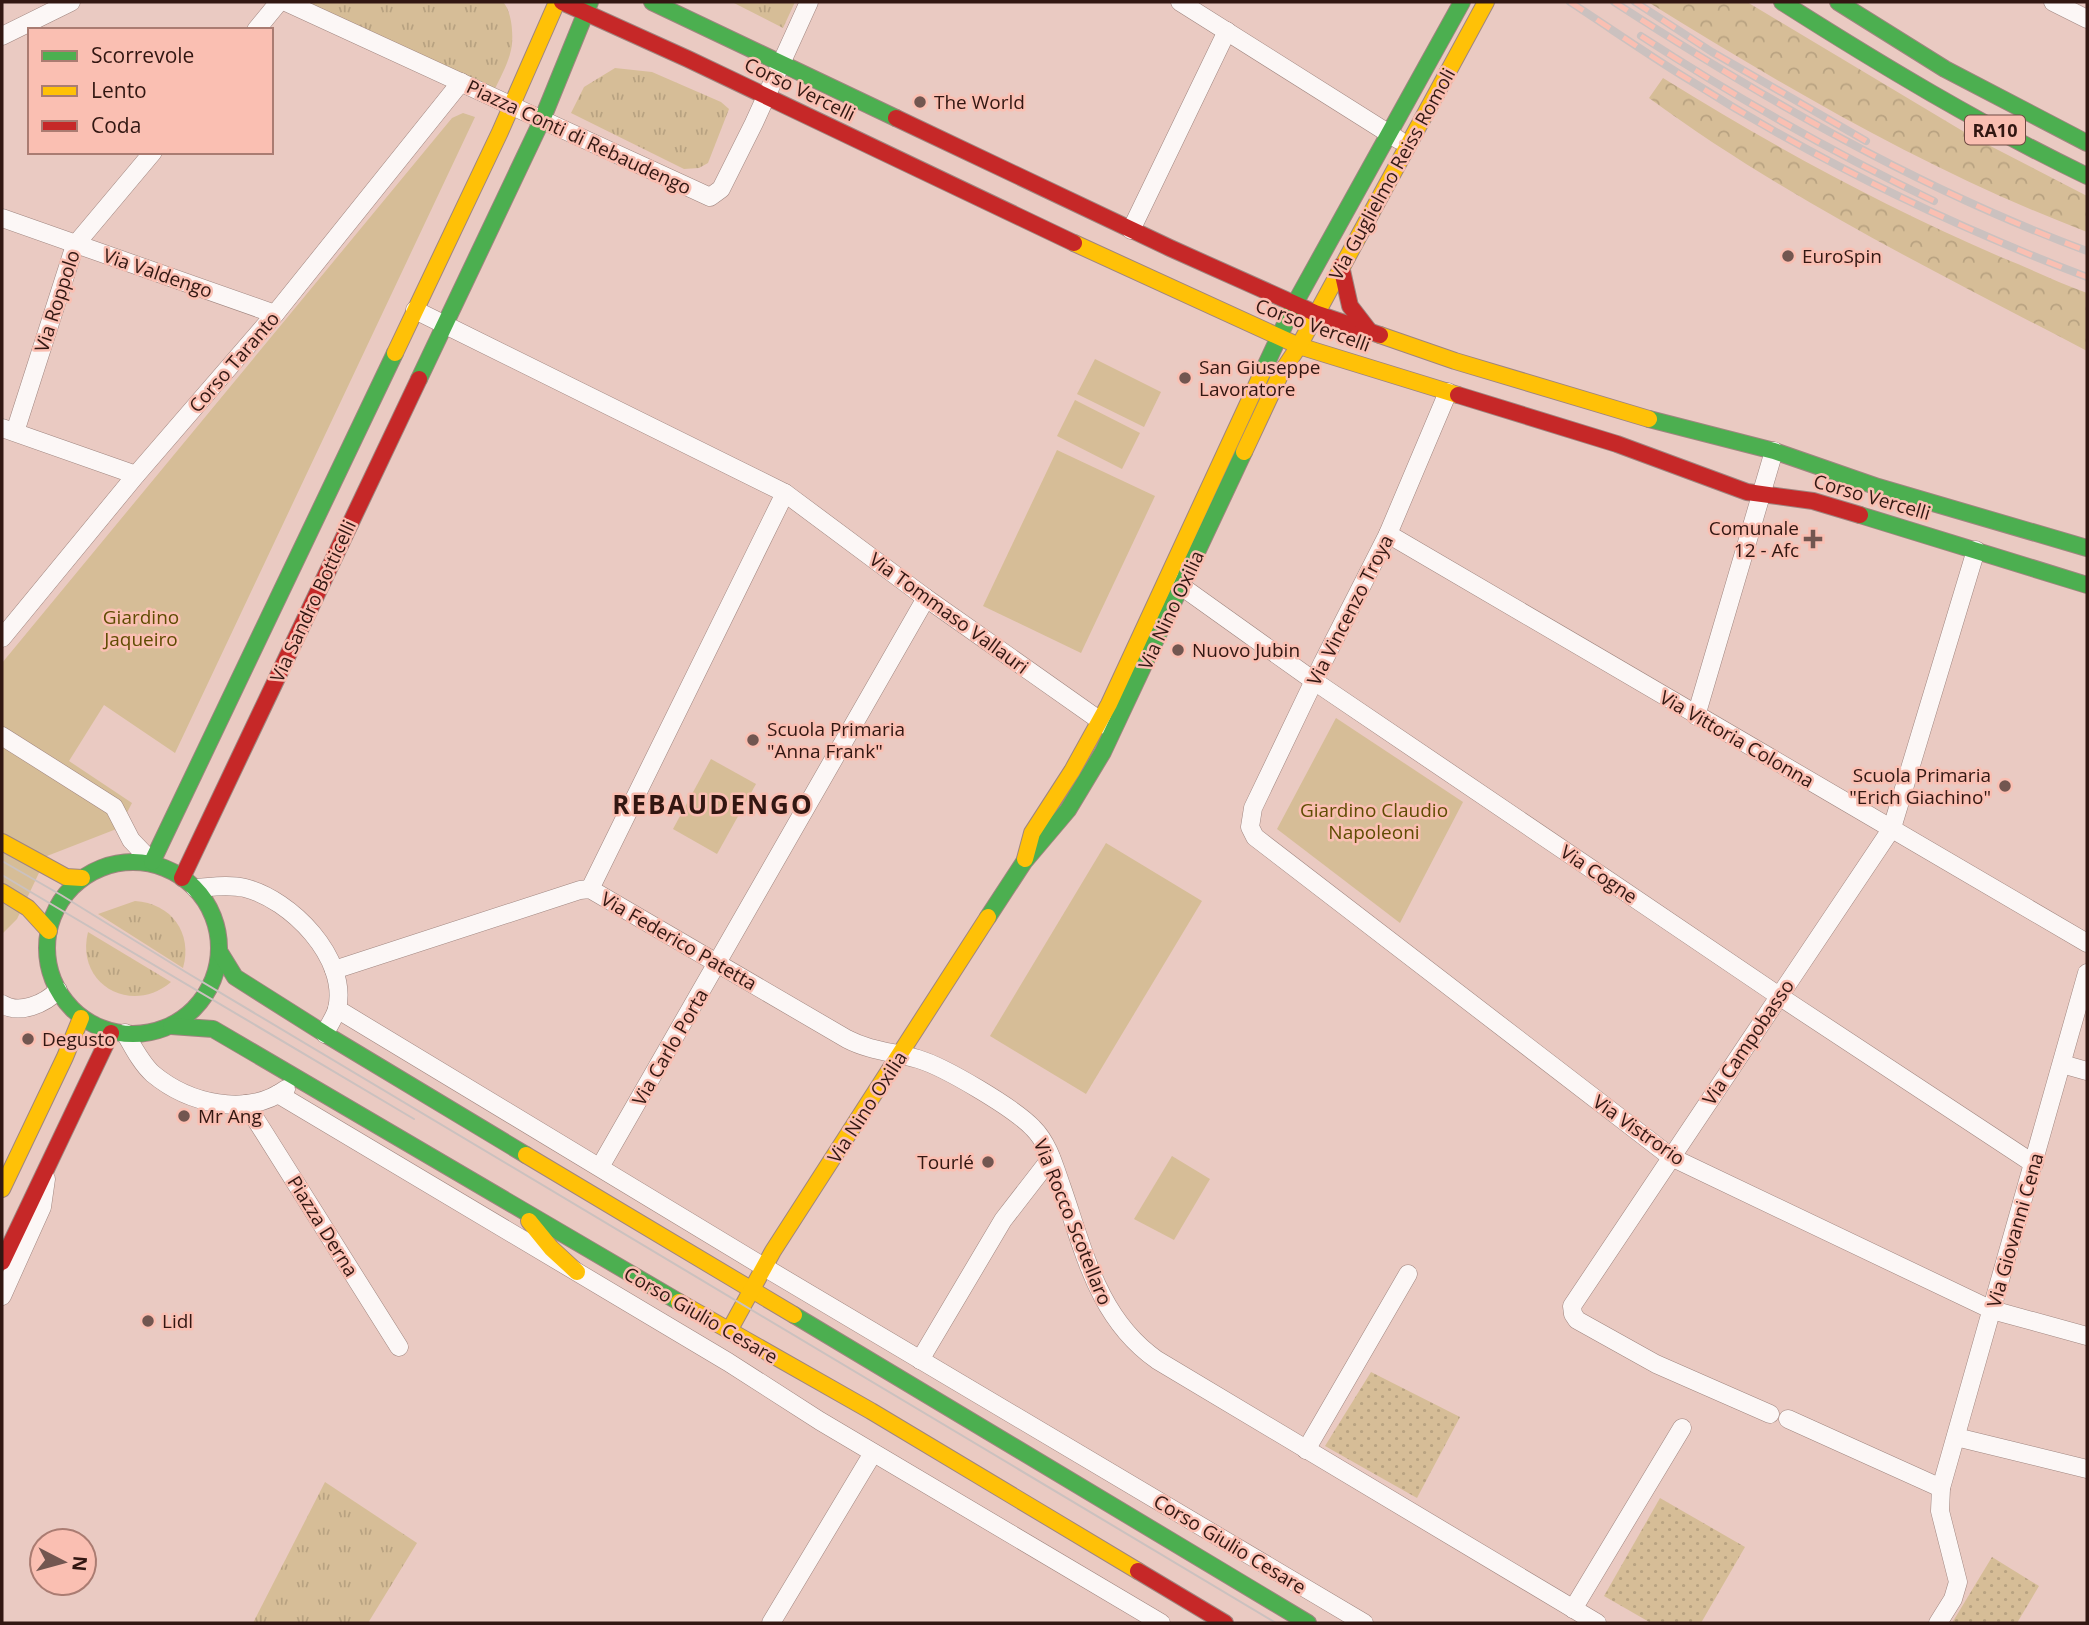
<svg xmlns="http://www.w3.org/2000/svg" width="2089" height="1625" font-family="'Open Sans',sans-serif">
  <style>
    .grass { fill: url(#grass-tufts) }
    .forest { fill: url(#forest-crowns) }
    .park { fill: #d6bd97 }
    .garden { fill: url(#garden-dots) }
    .lines { fill: none; stroke-linecap: round; stroke-linejoin: round }
    .street-casing { stroke: #9f857f; stroke-width: 19 }
    .fast-casing { stroke: #9f857f; stroke-width: 18 }
    .slow-casing { stroke: #9f857f; stroke-width: 18 }
    .jam-casing { stroke: #9f857f; stroke-width: 18 }
    .street { stroke: #fcf7f6; stroke-width: 18 }
    .fast { stroke: #4caf50; stroke-width: 16 }
    .slow { stroke: #ffc107; stroke-width: 16 }
    .jam { stroke: #c62828; stroke-width: 16 }
    .tram { stroke: #cbc1bf; stroke-width: 2 }
    .rail-casing { stroke: #cbc1bf; stroke-width: 8 }
    .rail { stroke: #fabfb2; stroke-width: 5; stroke-dasharray: 16; stroke-linecap: butt }
    .poi-dot { fill: #725650; stroke: #fabfb2; stroke-width: 2.5 }
    .labels { text-anchor: middle; dominant-baseline: central; stroke-width: 5; stroke-linejoin: round; paint-order: stroke }
    .shield { fill: #fabfb2; stroke: #6e4942; stroke-width: 2 }
    .shield-label { font-size: 18px; font-weight: bold; fill: #321712 }
    .street-label { font-size: 19px; fill: #321712; stroke: #fabfb2 }
    .poi-label { font-size: 19px; fill: #321712; stroke: #fabfb2; text-anchor: start }
    .park-label { font-size: 19px; fill: #5f4c03; stroke: #fabfb2 }
    .district-label { font-size: 26px; font-weight: bold; letter-spacing: 2px; fill: #321712; stroke: #fabfb2 }
  </style>
  <defs>
    <pattern id="grass-tufts" width="24" height="20" patternUnits="userSpaceOnUse" patternTransform="scale(1.75)"><rect width="24" height="20" fill="#d6bd97"/><path d="M3 7l-1-3M5 7V3M7 7l1-3M15 17l-1-3M17 17v-4M19 17l1-3" fill="none" stroke="#b8a281"/></pattern>
    <pattern id="forest-crowns" width="20" height="18" patternUnits="userSpaceOnUse" patternTransform="scale(1.75)"><rect width="20" height="18" fill="#d6bd97"/><path d="M2 6a3 3 0 1 1 6 0M12 15a3 3 0 1 1 6 0" fill="none" stroke="#b8a281"/></pattern>
    <pattern id="garden-dots" width="8" height="8" patternUnits="userSpaceOnUse" patternTransform="scale(1.75)"><rect width="8" height="8" fill="#d6bd97"/><path d="M2 2h.1M6 6h.1" fill="none" stroke="#b8a281" stroke-width="1.8" stroke-linecap="round"/></pattern>
  </defs>
  <rect width="100%" height="100%" fill="#eacac2"/>
  <!-- grass -->
  <g class="grass">
    <path d="M307 2H503C512 11 514 37 511 50 508 64 500 78 494 91Z"/>
    <polygon points="732,2 795,2 783,28"/>
    <polygon points="615,68 652,72 721,102 729,109 708,163 699,168 684,169 571,113 584,87"/>
    <path d="M135 901C171 903 193 933 183 968L98 914Z"/>
    <path d="M88 932 171 982C131 1016 75 984 88 932Z"/>
    <polygon points="325,1482 417,1543 368,1623 253,1623"/>
  </g>
  <!-- forest -->
  <g class="forest">
    <path d="M1648 2H1747L1971 136 2087 196V232C1932 173 1788 89 1648 2Z"/>
    <path d="M1663 78C1772 146 1885 207 2003 258 2031 269 2059 283 2087 293V351C1938 273 1785 198 1649 98Z"/>
  </g>
  <!-- park -->
  <g class="park">
    <polygon points="463,113 475,117 175,753 104,705 69,761 132,803 119,828 47,856 17,919 2,934 2,663 452,118"/>
    <polygon points="1095,359 1161,392 1144,427 1077,394"/>
    <polygon points="1075,400 1140,433 1122,469 1057,436"/>
    <polygon points="1057,450 1155,496 1081,653 983,606"/>
    <polygon points="1336,718 1463,802 1400,923 1277,829"/>
    <polygon points="711,759 756,784 717,854 673,829"/>
    <polygon points="1106,843 1202,901 1086,1094 990,1036"/>
    <polygon points="1172,1156 1210,1179 1174,1240 1134,1219"/>
  </g>
  <!-- garden -->
  <g class="garden">
    <polygon points="1371,1372 1460,1417 1417,1498 1325,1446"/>
    <polygon points="1660,1498 1745,1547 1701,1623 1651,1623 1604,1596"/>
    <polygon points="1992,1557 2039,1586 2017,1623 1952,1623"/>
  </g>
  <g class="lines">
    <defs>
      <g id="street">
        <polyline points="286,2 710,197 721,189 754,123 809,2"/>
        <polyline points="1180,2 1399,140"/>
        <polyline points="2053,2 2087,19"/>
        <polyline points="256,30 279,2"/>
        <polyline points="2,36 71,2"/>
        <polyline points="2,218 275,314"/>
        <polyline points="1131,230 1227,31"/>
        <polyline points="415,310 785,493 926,598 1109,727"/>
        <polyline points="1448,392 1388,534 1323,662 1253,808 1250,827 1255,837 1671,1157 1992,1310 2087,1336"/>
        <polyline points="2,428 136,475"/>
        <polyline points="15,432 75,245 153,152"/>
        <polyline points="1388,534 2087,943"/>
        <polyline points="1174,581 1314,681 1779,996 2034,1164"/>
        <polyline points="2,638 136,475 275,314 461,82"/>
        <polyline points="1696,716 1774,451"/>
        <polyline points="2,736 114,807 131,840 152,862"/>
        <path d="M195 888C211 887 229 884 245 888 290 899 349 958 337 1009 335 1017 328 1026 325 1034"/>
        <polyline points="590,889 785,493"/>
        <path d="M334 970 580 890 590 889 847 1039C870 1051 894 1052 918 1059 945 1067 1014 1108 1033 1128 1048 1143 1054 1165 1061 1185 1084 1250 1097 1318 1157 1360L1597 1623"/>
        <path d="M2 1004C19 1015 45 1004 58 990"/>
        <polyline points="337,1009 764,1267 1364,1623"/>
        <path d="M125 1033C133 1047 141 1063 153 1074 188 1103 246 1118 286 1089"/>
        <polyline points="2062,1064 2087,1071"/>
        <polyline points="278,1094 728,1362 820,1421 1161,1623"/>
        <polyline points="246,1104 399,1347"/>
        <polyline points="600,1167 926,598"/>
        <polyline points="2,1296 42,1207 46,1179"/>
        <polyline points="920,1360 1003,1220 1051,1158"/>
        <polyline points="1770,1414 1656,1364 1577,1320 1573,1314 1572,1306 1892,828 1976,550"/>
        <polyline points="1788,1419 1941,1488"/>
        <polyline points="1956,1437 2087,1469"/>
        <polyline points="1306,1450 1408,1274"/>
        <polyline points="1573,1609 1682,1428"/>
        <polyline points="771,1623 873,1453"/>
        <polyline points="1938,1623 1953,1599 1958,1582 1940,1511 1941,1488 2087,973"/>
      </g>
      <g id="fast">
        <polyline points="652,2 896,118"/>
        <path d="M1782 2C1881 65 1981 125 2087 176"/>
        <polyline points="1838,2 1945,69 2087,143"/>
        <polyline points="1263,371 1294,305 1462,2"/>
        <polyline points="419,379 542,120 590,2"/>
        <polyline points="1649,419 1774,451 1878,487 2087,548"/>
        <polyline points="1860,515 2087,585"/>
        <circle cx="133" cy="948" r="86"/>
        <polyline points="152,862 395,353"/>
        <polyline points="988,917 1024,862 1068,810 1103,752 1244,452"/>
        <polyline points="219,951 235,977 325,1034 526,1155"/>
        <polyline points="171,1026 213,1029 679,1302"/>
        <polyline points="794,1315 1308,1623"/>
      </g>
      <g id="slow">
        <polyline points="1074,243 1299,346 1458,395"/>
        <polyline points="1380,335 1455,361 1649,419"/>
        <polyline points="395,353 500,132 557,2"/>
        <polyline points="1244,452 1281,373 1299,346 1486,2"/>
        <polyline points="2,842 66,877 82,878"/>
        <polyline points="1025,859 1032,833 1072,771 1109,704 1263,371"/>
        <polyline points="2,892 28,908 49,931"/>
        <polyline points="526,1155 794,1315"/>
        <polyline points="2,1189 65,1057 81,1018"/>
        <polyline points="529,1221 551,1248 577,1272"/>
        <polyline points="679,1302 871,1411 1138,1571"/>
        <polyline points="729,1331 773,1251 988,917"/>
      </g>
      <g id="jam">
        <polyline points="562,2 688,59 1074,243"/>
        <polyline points="896,118 1170,248 1315,313 1380,335"/>
        <polyline points="1341,266 1350,306 1370,332"/>
        <polyline points="1458,395 1617,444 1747,492 1813,501 1860,515"/>
        <polyline points="182,878 419,379"/>
        <polyline points="2,1262 111,1033"/>
        <polyline points="1138,1571 1225,1623"/>
      </g>
    </defs>
    <!-- street casing -->
    <use href="#street" class="street-casing"/>
    <!-- fast casing -->
    <use href="#fast" class="fast-casing"/>
    <!-- slow casing -->
    <use href="#slow" class="slow-casing"/>
    <!-- jam casing -->
    <use href="#jam" class="jam-casing"/>
    <!-- street -->
    <use href="#street" class="street"/>
    <!-- fast -->
    <use href="#fast" class="fast"/>
    <!-- slow -->
    <use href="#slow" class="slow"/>
    <!-- jam -->
    <use href="#jam" class="jam"/>
    <!-- tram -->
    <g class="tram">
      <polyline points="2,861 61,895 184,971 1276,1623"/>
      <polyline points="2,875 414,1119"/>
    </g>
    <defs>
      <g id="rail">
        <path d="M1570 2C1610 28 1650 56 1691 81 1815 160 1950 225 2087 277"/>
        <path d="M1614 2C1764 99 1919 189 2087 251"/>
        <polyline points="1635,2 1712,52 1866,141"/>
        <path d="M1641 36C1735 97 1832 152 1934 201"/>
      </g>
    </defs>
    <!-- rail casing -->
    <use href="#rail" class="rail-casing"/>
    <!-- rail -->
    <use href="#rail" class="rail"/>
  </g>
  <!-- markers -->
  <g class="poi-dot">
    <circle cx="920" cy="102" r="7"/>
    <circle cx="1788" cy="256" r="7"/>
    <circle cx="1185" cy="378" r="7"/>
    <path d="M1809.5 528.5h7v7h7v7h-7v7h-7v-7h-7v-7h7z"/>
    <circle cx="1178" cy="650" r="7"/>
    <circle cx="753" cy="740" r="7"/>
    <circle cx="2005" cy="786" r="7"/>
    <circle cx="28" cy="1039" r="7"/>
    <circle cx="184" cy="1116" r="7"/>
    <circle cx="988" cy="1162" r="7"/>
    <circle cx="148" cy="1321" r="7"/>
  </g>
  <g class="labels">
    <!-- shield labels -->
    <rect class="shield" x="1965" y="115.5" width="60" height="29" rx="5"/>
    <g class="shield-label">
      <text x="1995" y="130">RA10</text>
    </g>
    <!-- street labels -->
    <g class="street-label">
      <text transform="translate(800 89) rotate(26)">Corso Vercelli</text>
      <text transform="translate(579 137) rotate(25)">Piazza Conti di Rebaudengo</text>
      <text transform="translate(1392 174) rotate(-61)">Via Guglielmo Reiss Romoli</text>
      <text transform="translate(158 273) rotate(19)">Via Valdengo</text>
      <text transform="translate(57 301) rotate(-72)">Via Roppolo</text>
      <text transform="translate(1313 325) rotate(20)">Corso Vercelli</text>
      <text transform="translate(234 362) rotate(-49)">Corso Taranto</text>
      <text transform="translate(1872 497) rotate(16)">Corso Vercelli</text>
      <text transform="translate(313 601) rotate(-65)">Via Sandro Botticelli</text>
      <text transform="translate(1171 610) rotate(-65)">Via Nino Oxilia</text>
      <text transform="translate(1350 610) rotate(-63)">Via Vincenzo Troya</text>
      <text transform="translate(949 613) rotate(36)">Via Tommaso Vallauri</text>
      <text transform="translate(1737 739) rotate(30)">Via Vittoria Colonna</text>
      <text transform="translate(1599 874) rotate(34)">Via Cogne</text>
      <text transform="translate(679 941) rotate(30)">Via Federico Patetta</text>
      <text transform="translate(1748 1042) rotate(-56)">Via Campobasso</text>
      <text transform="translate(670 1047) rotate(-60)">Via Carlo Porta</text>
      <text transform="translate(867 1107) rotate(-57)">Via Nino Oxilia</text>
      <text transform="translate(1639 1130) rotate(35)">Via Vistrorio</text>
      <text transform="translate(1073 1222) rotate(68)">Via Rocco Scotellaro</text>
      <text transform="translate(323 1226) rotate(58)">Piazza Derna</text>
      <text transform="translate(2015 1230) rotate(-74)">Via Giovanni Cena</text>
      <text transform="translate(701 1315) rotate(30)">Corso Giulio Cesare</text>
      <text transform="translate(1230 1544) rotate(31)">Corso Giulio Cesare</text>
    </g>
    <!-- poi labels -->
    <g class="poi-label">
      <text x="934" y="102">The World</text>
      <text x="1802" y="256">EuroSpin</text>
      <text x="1199" y="367">San Giuseppe<tspan x="1199" dy="22">Lavoratore</tspan></text>
      <text x="1799" y="528" text-anchor="end">Comunale<tspan x="1799" dy="22">12 - Afc</tspan></text>
      <text x="1192" y="650">Nuovo Jubin</text>
      <text x="767" y="729">Scuola Primaria<tspan x="767" dy="22">"Anna Frank"</tspan></text>
      <text x="1991" y="775" text-anchor="end">Scuola Primaria<tspan x="1991" dy="22">"Erich Giachino"</tspan></text>
      <text x="42" y="1039">Degusto</text>
      <text x="198" y="1116">Mr Ang</text>
      <text x="974" y="1162" text-anchor="end">Tourlé</text>
      <text x="162" y="1321">Lidl</text>
    </g>
    <!-- park labels -->
    <g class="park-label">
      <text x="141" y="617">Giardino<tspan x="141" dy="22">Jaqueiro</tspan></text>
      <text x="1374" y="810">Giardino Claudio<tspan x="1374" dy="22">Napoleoni</tspan></text>
    </g>
    <!-- district labels -->
    <g class="district-label">
      <text x="713" y="804">REBAUDENGO</text>
    </g>
  </g>
  <!-- border -->
  <rect width="2089" height="1625" fill="none" stroke="#321712" stroke-width="7"/>
  <!-- legend -->
  <rect x="28" y="28" width="245" height="126" fill="#fabfb2" stroke="#aa7c72" stroke-width="2"/>
  <rect x="42" y="51" width="35" height="10" fill="#4caf50" stroke="#aa7c72" stroke-width="2"/>
  <text x="91" y="63" font-size="21" fill="#321712">Scorrevole</text>
  <rect x="42" y="86" width="35" height="10" fill="#ffc107" stroke="#aa7c72" stroke-width="2"/>
  <text x="91" y="98" font-size="21" fill="#321712">Lento</text>
  <rect x="42" y="121" width="35" height="10" fill="#c62828" stroke="#aa7c72" stroke-width="2"/>
  <text x="91" y="133" font-size="21" fill="#321712">Coda</text>
  <!-- north arrow -->
  <g transform="translate(63 1562) rotate(96)"><circle r="33" fill="#fabfb2" stroke="#aa7c72" stroke-width="2"/>
  <path d="M0-5L12 26L0 18L-12 26Z" fill="#725650"/>
  <text y="-10" font-size="19" font-weight="bold" text-anchor="middle" fill="#321712">N</text>
  </g>
</svg>
